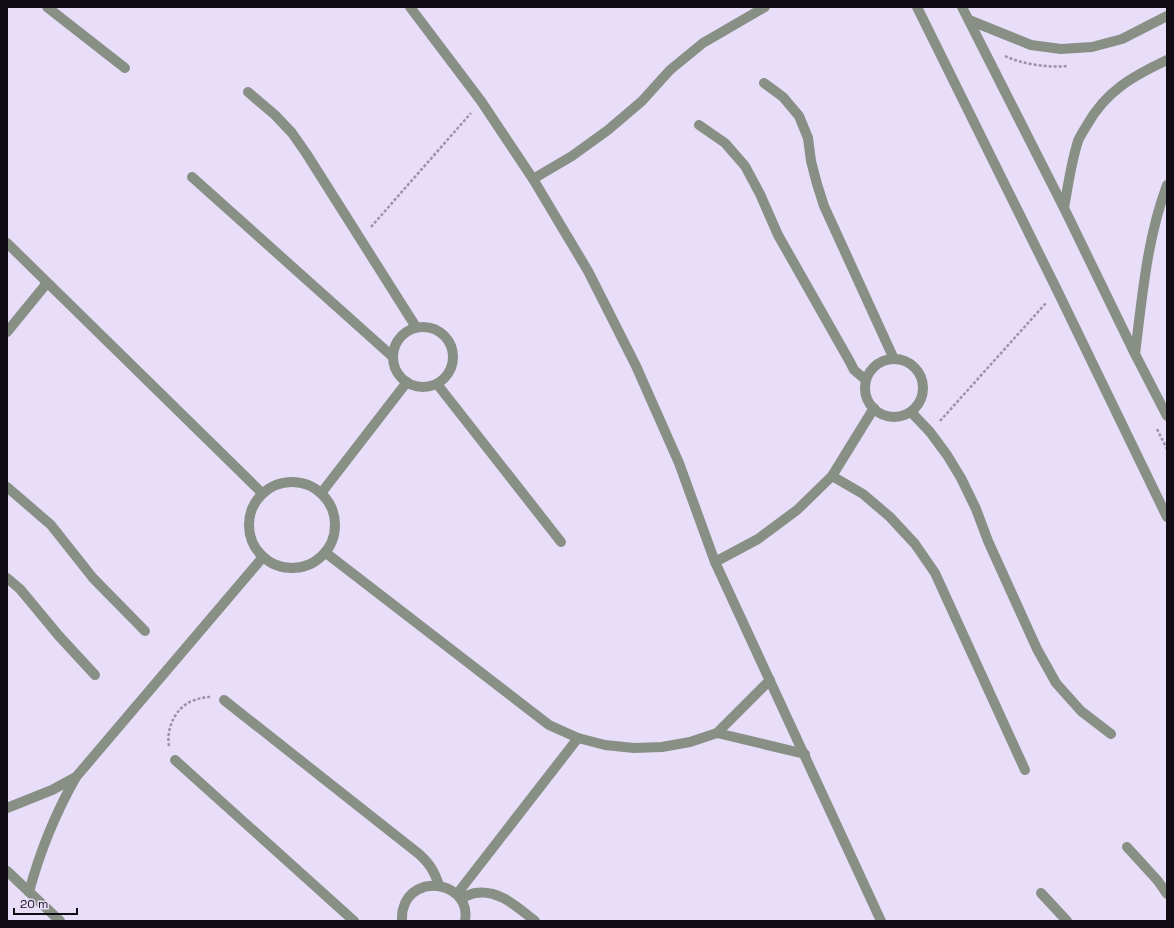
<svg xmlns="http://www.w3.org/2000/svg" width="1174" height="928" font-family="'Space Grotesk',sans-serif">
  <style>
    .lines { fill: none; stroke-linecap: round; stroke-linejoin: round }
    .path { stroke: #9b93a7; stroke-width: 2.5; stroke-dasharray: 3 2; stroke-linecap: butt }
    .service { stroke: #889086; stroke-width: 10 }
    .minor { stroke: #889086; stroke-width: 10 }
    .tertiary { stroke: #889086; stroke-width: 10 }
  </style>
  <rect width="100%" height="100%" fill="#e9def9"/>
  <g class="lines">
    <!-- path -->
    <g class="path">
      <path d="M1005 56C1021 64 1049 68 1067 66"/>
      <polyline points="371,227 471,113"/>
      <polyline points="940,421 1046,303"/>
      <polyline points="1157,429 1167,449"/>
      <path d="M169 746C166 729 175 708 192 701 197 699 202 698 207 697H210"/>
    </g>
    <!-- service -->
    <path class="service" d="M1135 354C1142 298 1147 238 1167 185"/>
    <!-- minor -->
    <g class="minor">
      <polyline points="47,7 125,68"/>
      <polyline points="410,7 481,101 533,179 588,271 636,366 679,463 715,562 881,921"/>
      <polyline points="917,7 1057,290 1167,517"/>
      <polyline points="962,7 1064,208 1135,354 1167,416"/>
      <polyline points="969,20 1031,45 1061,49 1092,47 1122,39 1167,16"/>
      <polyline points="764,83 783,97 799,116 808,138 811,161 817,184 824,206 894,359"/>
      <polyline points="248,92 275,115 292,133 306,153 416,327"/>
      <polyline points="699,125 725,143 745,166 760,194 778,235 850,362 854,370 866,380"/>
      <polyline points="192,177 393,357"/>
      <polyline points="533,179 572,156 608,130 642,101 670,70 703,43 765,7"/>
      <path d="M1064 208C1068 186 1071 163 1078 141 1080 136 1084 130 1087 125 1106 91 1133 76 1167 60"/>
      <polyline points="7,243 262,493"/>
      <circle cx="423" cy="357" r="30"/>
      <polyline points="7,332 47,283"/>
      <circle cx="894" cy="388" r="29"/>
      <polyline points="437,384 561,542"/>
      <polyline points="911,412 930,432 947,455 961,478 976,509 988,541 1037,649 1056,683 1081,711 1111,734"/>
      <polyline points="832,476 863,494 890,517 915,544 935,573 1025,770"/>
      <circle cx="292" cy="525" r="43"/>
      <polyline points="7,487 51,525 93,578 145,631"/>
      <polyline points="322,492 407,382"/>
      <polyline points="326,553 549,725 578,738 605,745 634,748 662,747 690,742 717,733 770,680"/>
      <polyline points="715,562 758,539 797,510 832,476 874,408"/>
      <polyline points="7,578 20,589 59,636 95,675"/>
      <path d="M224 700 419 854C430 864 434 871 439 885"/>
      <polyline points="717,733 805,754"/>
      <polyline points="175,760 354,921"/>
      <polyline points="7,808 52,790 76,777"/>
      <polyline points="1127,847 1158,881 1167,894"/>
      <path d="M29 892C40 851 55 814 76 777L263 557"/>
      <polyline points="1041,893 1067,921"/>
      <polyline points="457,894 578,738"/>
      <path d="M460 898C465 897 470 894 475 893 499 889 517 907 535 921"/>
      <path d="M402 921C402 917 402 912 403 909 413 871 472 883 465 921"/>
    </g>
    <!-- tertiary -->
    <polyline class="tertiary" points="7,871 60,921"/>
  </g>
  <!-- border -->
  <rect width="1174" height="928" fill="none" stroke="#0f0c14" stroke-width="16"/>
  <!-- scale -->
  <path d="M14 908v6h63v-6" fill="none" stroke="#0f0c14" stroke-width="2"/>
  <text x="20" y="908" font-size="12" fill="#0f0c14" stroke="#e9def9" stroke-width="3" paint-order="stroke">20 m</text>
</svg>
